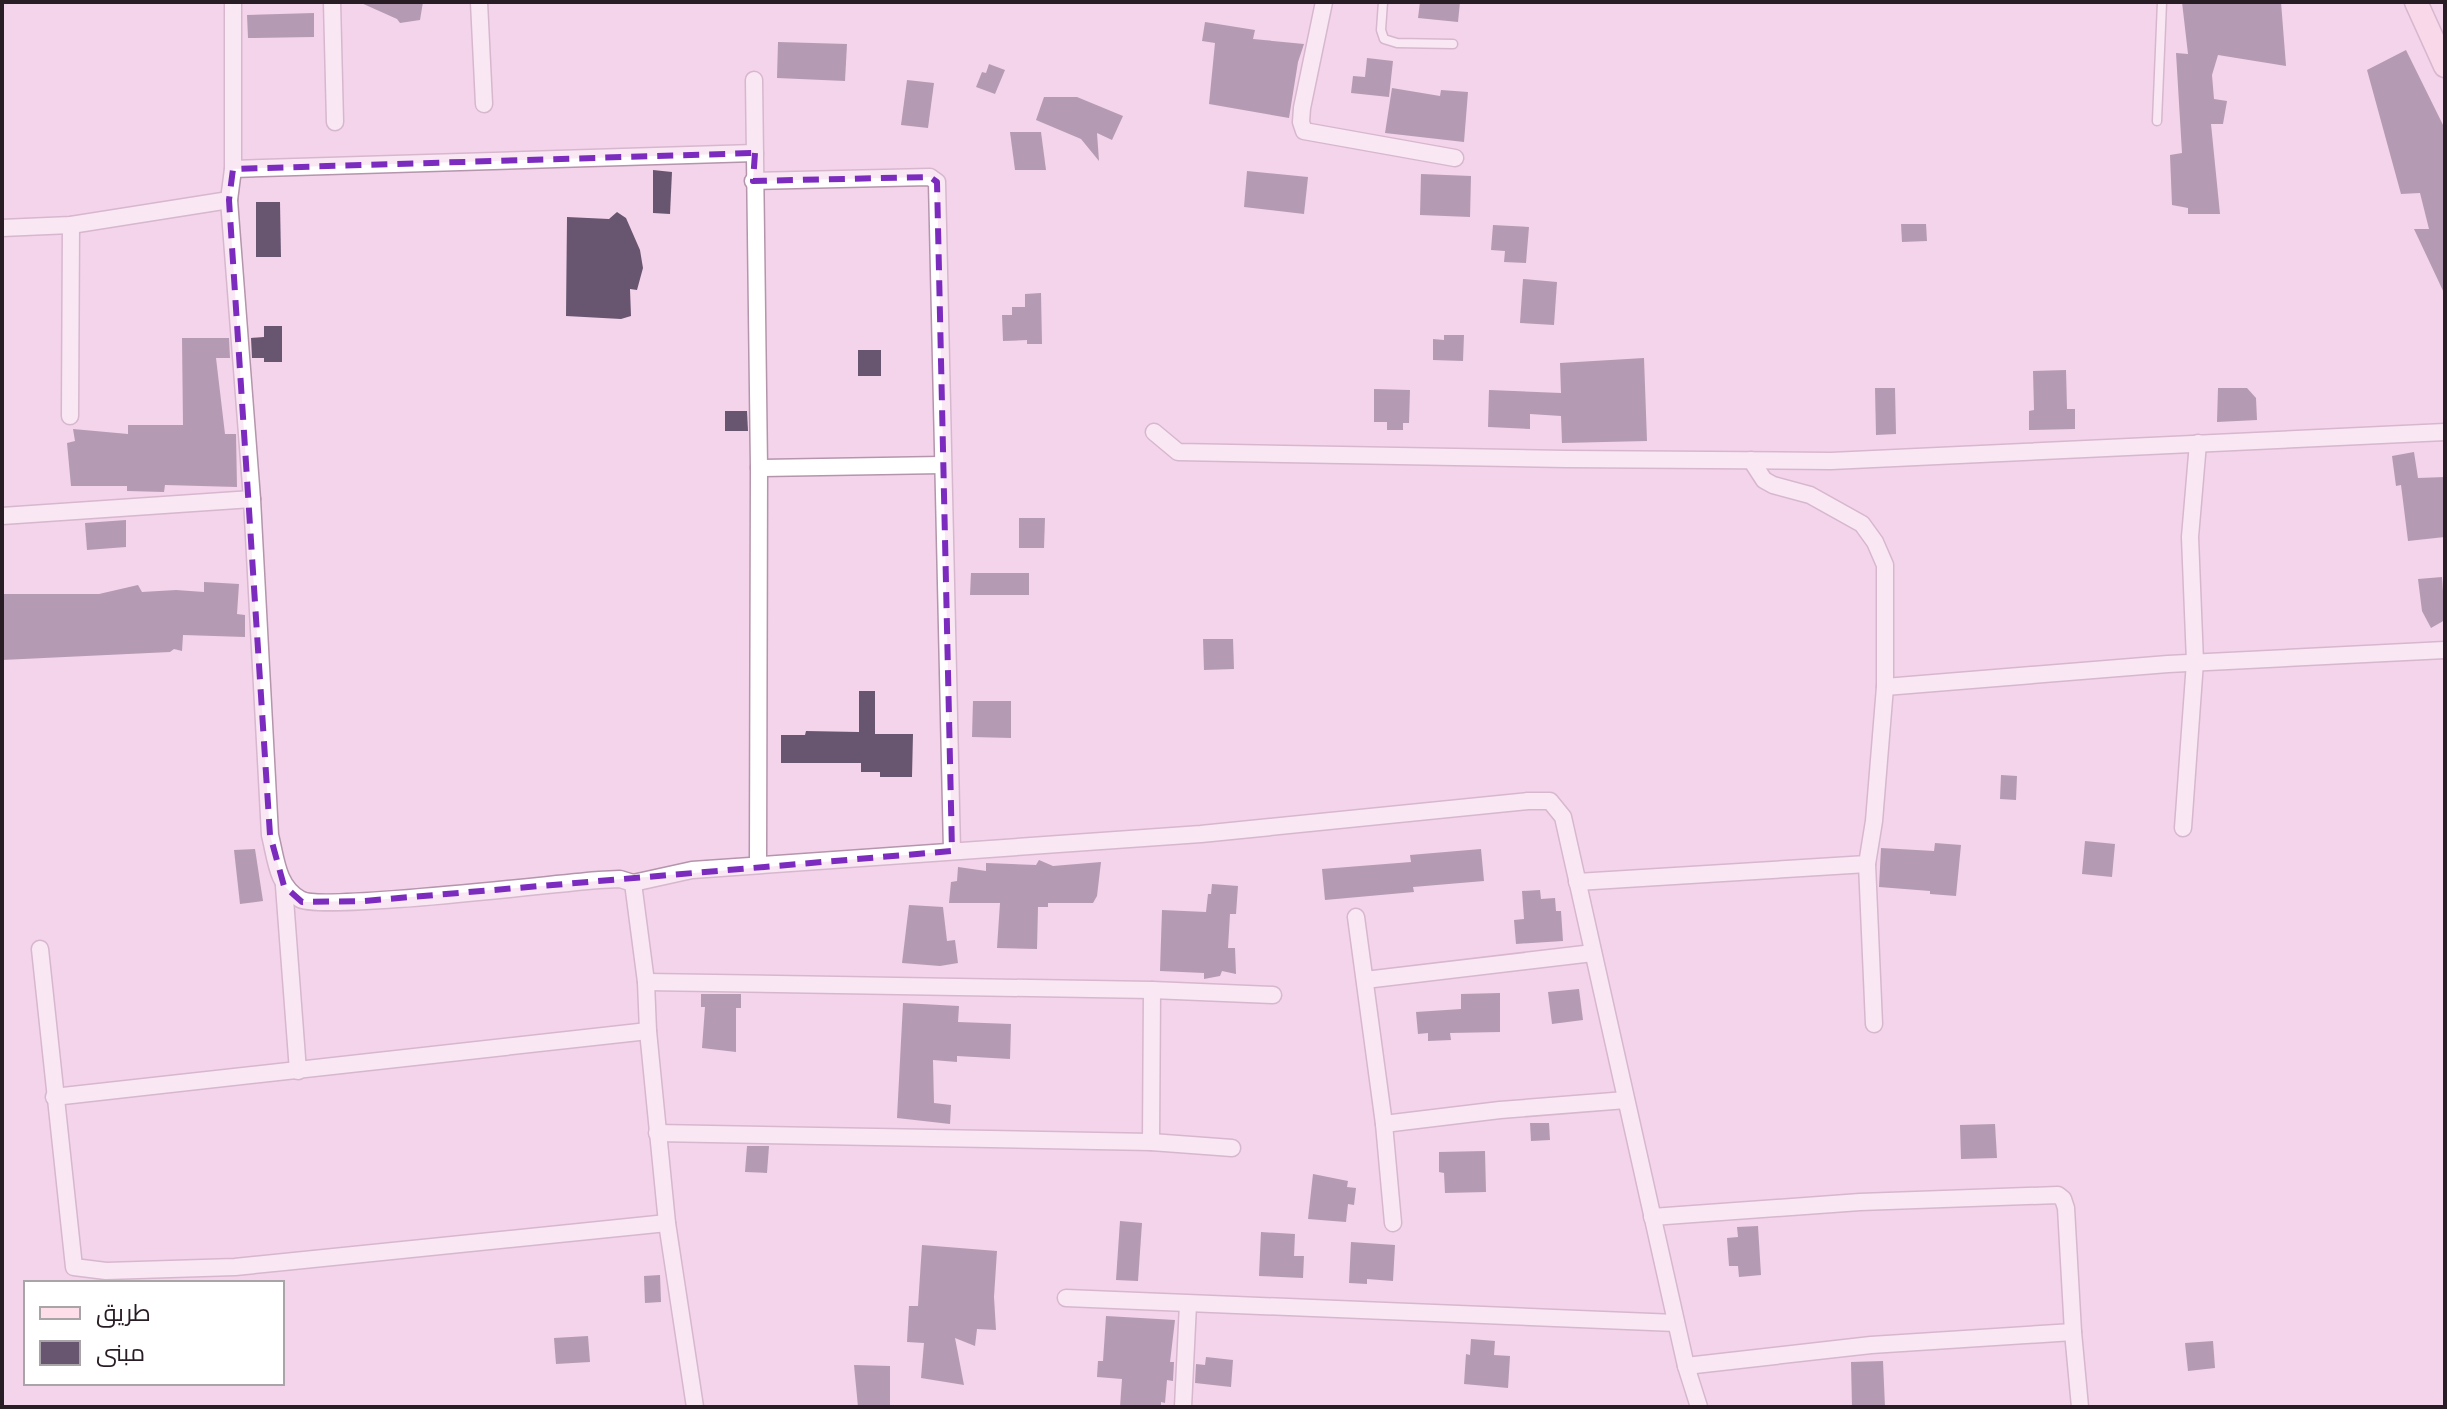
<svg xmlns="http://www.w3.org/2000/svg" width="2447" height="1409" font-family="'IBM Plex Serif',Cairo,serif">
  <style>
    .building { fill: #685670 }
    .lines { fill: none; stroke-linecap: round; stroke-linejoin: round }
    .lane-casing { stroke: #b495ab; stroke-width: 11 }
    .street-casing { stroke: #b495ab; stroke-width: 19 }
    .secondary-casing { stroke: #b495ab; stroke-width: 25 }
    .lane { stroke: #fff; stroke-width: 8 }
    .street { stroke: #fff; stroke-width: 16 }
    .secondary { stroke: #fedee9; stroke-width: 22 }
    .marked { fill: none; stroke: #7b2cbf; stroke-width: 6; stroke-dasharray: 16 10; stroke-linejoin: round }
  </style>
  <rect width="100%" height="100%" fill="#f4d4eb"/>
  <!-- building -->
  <g class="building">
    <polygon points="359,2 423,2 420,20 400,23 397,19"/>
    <polygon points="1420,2 1460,2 1458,22 1418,18"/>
    <polygon points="2182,2 2281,2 2286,66 2218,55 2212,75 2214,99 2227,101 2223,124 2211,124 2220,214 2188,214 2188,208 2172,205 2170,155 2182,153 2176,53 2188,54"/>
    <polygon points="314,13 314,37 248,38 247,15"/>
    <polygon points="1205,22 1255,30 1253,39 1304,44 1298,62 1289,118 1209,104 1215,43 1202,41"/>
    <polygon points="778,42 847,44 845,81 777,78"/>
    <polygon points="2406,50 2445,129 2445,295 2414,229 2429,229 2420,193 2401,194 2367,70"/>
    <polygon points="1367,58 1393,61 1389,97 1351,93 1353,76 1365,77"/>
    <polygon points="989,64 1005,70 995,94 976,87 982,72 986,73"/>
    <polygon points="907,80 934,83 928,128 901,125"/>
    <polygon points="1392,88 1440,96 1441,90 1468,92 1464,142 1385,133"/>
    <polygon points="1044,97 1077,97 1123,116 1112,140 1097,133 1099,161 1081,139 1036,120"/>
    <polygon points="1010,132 1041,132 1046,170 1015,170"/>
    <polygon points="653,170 672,172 670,214 653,213"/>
    <polygon points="1247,171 1308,177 1304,214 1244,207"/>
    <polygon points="1421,174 1471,176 1470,217 1420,215"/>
    <polygon points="256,202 280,202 281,257 256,257"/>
    <polygon points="617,212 626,218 640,250 643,268 637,290 630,289 631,316 621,319 566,316 567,217 609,219"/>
    <polygon points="1901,224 1926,224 1927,241 1902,242"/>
    <polygon points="1493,225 1529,227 1526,263 1504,262 1505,251 1491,250"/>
    <polygon points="1523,279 1557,282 1554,325 1520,323"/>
    <polygon points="1041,293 1042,344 1027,344 1027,340 1003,341 1002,315 1012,315 1012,307 1025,307 1025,294"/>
    <polygon points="264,326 282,326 282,362 264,362 264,358 252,358 251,338 264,337"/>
    <polygon points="1444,335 1464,335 1463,361 1433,360 1433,339 1444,340"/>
    <polygon points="182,338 229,338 230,358 216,358 225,434 236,434 237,487 165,485 164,492 127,491 127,486 71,486 67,443 75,441 73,429 128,434 128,425 183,425"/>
    <rect x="858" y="350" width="23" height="26"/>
    <polygon points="1644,358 1647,441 1562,443 1561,416 1530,414 1530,429 1488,427 1489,390 1561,393 1560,363"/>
    <polygon points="2066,370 2067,409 2075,409 2075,429 2029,430 2029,411 2034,410 2033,371"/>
    <polygon points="1875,388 1895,388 1896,434 1876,435"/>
    <polygon points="2218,388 2247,388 2256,398 2257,420 2217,422"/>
    <polygon points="1374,389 1410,390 1409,423 1403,423 1403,430 1387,430 1387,422 1374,422"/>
    <polygon points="725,411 747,411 748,431 725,431"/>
    <polygon points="2414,452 2418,478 2445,477 2445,537 2408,541 2401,485 2396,486 2392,456"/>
    <polygon points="1019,518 1045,518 1044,548 1019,548"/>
    <polygon points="126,520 126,547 87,550 85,523"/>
    <polygon points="971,573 1029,573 1029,595 970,595"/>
    <polygon points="2442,577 2445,620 2431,628 2422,611 2418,579"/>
    <polygon points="204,582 239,584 237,614 245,615 245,637 183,635 182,651 174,649 170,652 2,660 2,594 99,594 138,585 142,592 176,590 204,592"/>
    <polygon points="1203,639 1233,639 1234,669 1204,670"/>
    <polygon points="859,691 875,691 875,734 913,734 912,777 880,777 880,772 861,772 861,763 781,763 781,735 805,735 806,731 859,732"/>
    <polygon points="973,701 1011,701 1011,738 972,737"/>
    <polygon points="2001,775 2017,776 2016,800 2000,799"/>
    <polygon points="2085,841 2115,844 2112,877 2082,874"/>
    <polygon points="1935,843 1961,845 1956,896 1930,894 1930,891 1879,887 1881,848 1934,851"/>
    <polygon points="255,849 263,901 240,904 234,850"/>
    <polygon points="1481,849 1484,881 1413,887 1414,892 1325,900 1322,869 1411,862 1410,855"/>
    <polygon points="1039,860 1053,866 1101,862 1097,896 1093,903 1048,903 1048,907 1038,907 1037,949 997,948 1000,903 949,903 951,882 957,881 958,867 986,871 986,863 1036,865"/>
    <polygon points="1212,884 1238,886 1236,914 1230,914 1228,948 1235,948 1236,974 1222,971 1220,976 1204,979 1204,973 1160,971 1162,910 1206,912 1208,894 1211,894"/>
    <polygon points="1540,890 1541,899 1555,898 1556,911 1561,911 1563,941 1516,944 1514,920 1524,919 1522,891"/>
    <polygon points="909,905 943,907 947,941 955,940 958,963 940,966 902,963"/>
    <polygon points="1579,989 1583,1020 1552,1024 1548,992"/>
    <polygon points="1500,993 1500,1032 1450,1033 1451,1040 1428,1041 1428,1033 1418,1034 1416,1012 1461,1009 1461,994"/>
    <polygon points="701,994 741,994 741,1008 736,1008 736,1052 702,1048 705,1007 701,1007"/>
    <polygon points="903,1003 959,1006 958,1022 1011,1024 1010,1059 957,1056 957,1062 933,1060 934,1103 951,1105 950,1124 897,1118"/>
    <polygon points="1530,1123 1549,1123 1550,1140 1531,1141"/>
    <polygon points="1995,1124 1997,1158 1961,1159 1960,1125"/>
    <polygon points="747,1146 769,1146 767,1173 745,1172"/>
    <polygon points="1485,1151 1486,1192 1445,1193 1444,1173 1439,1172 1439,1152"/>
    <polygon points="1313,1174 1348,1181 1347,1187 1356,1188 1354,1205 1348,1204 1346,1222 1308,1219"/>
    <polygon points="1120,1221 1142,1223 1138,1281 1116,1280"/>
    <polygon points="1758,1226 1761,1275 1739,1277 1738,1266 1729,1266 1727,1238 1738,1237 1737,1227"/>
    <polygon points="1261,1232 1295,1234 1294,1256 1304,1256 1303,1278 1259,1276"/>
    <polygon points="1351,1242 1395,1245 1393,1281 1367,1279 1367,1284 1349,1283"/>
    <polygon points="922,1245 997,1251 994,1297 996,1330 977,1329 975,1346 955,1338 964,1385 921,1378 924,1343 907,1342 909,1306 918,1306"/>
    <polygon points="660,1275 661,1302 645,1303 644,1276"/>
    <polygon points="1106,1316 1175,1320 1170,1362 1174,1362 1173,1381 1167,1380 1165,1403 1161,1402 1161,1407 1120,1407 1122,1379 1097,1377 1098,1361 1103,1361"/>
    <polygon points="588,1336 590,1362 556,1364 554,1338"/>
    <polygon points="1471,1339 1495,1341 1494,1355 1510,1356 1508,1388 1464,1384 1466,1354 1470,1355"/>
    <polygon points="2213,1341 2215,1368 2188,1371 2185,1343"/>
    <polygon points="1206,1357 1233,1360 1231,1387 1195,1383 1196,1364 1205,1365"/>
    <polygon points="1883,1361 1885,1407 1852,1407 1851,1362"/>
    <polygon points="854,1365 890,1366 890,1407 858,1407"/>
  </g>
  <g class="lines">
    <defs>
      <g id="lane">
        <polyline points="1383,2 1381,30 1384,39 1397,43 1453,44"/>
        <polyline points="2157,121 2162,2"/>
      </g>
      <g id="street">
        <path d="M233 2V169L229 200 252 499 270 835C276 859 277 886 300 899 320 912 558 883 599 880L620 879 633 883 646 982 648 1031 667 1223 695 1407"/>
        <polyline points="332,2 335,122"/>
        <polyline points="479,2 484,104"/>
        <polyline points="1324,2 1302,108 1301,122 1304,131 1455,158"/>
        <polyline points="754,80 759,468 758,865"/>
        <polyline points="233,169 755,153"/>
        <polyline points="753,181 930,177 937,182 952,851"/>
        <polyline points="2,228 71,225 229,200"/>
        <polyline points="70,416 71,225"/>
        <polyline points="1154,432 1178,452 1566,459 1831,461 2445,432"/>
        <polyline points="759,468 942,465"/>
        <polyline points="2,516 252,499"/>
        <polyline points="1885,687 2168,664 2445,650"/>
        <polyline points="2183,828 2195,662 2190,537 2198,443"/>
        <polyline points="1867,864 1874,1024"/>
        <polyline points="1577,882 1867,864 1874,821 1885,687 1885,565 1875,542 1862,524 1810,495 1773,485 1764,480 1751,460"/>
        <polyline points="633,883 692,870 1201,834 1528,801 1550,801 1563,817 1686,1366 1699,1407"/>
        <polyline points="284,886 298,1071"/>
        <polyline points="1356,917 1384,1124 1393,1223"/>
        <polyline points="40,949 74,1267 106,1271 235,1267 667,1223"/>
        <polyline points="1365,980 1593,953"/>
        <polyline points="646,982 1152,990 1273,995"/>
        <polyline points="54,1097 648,1031"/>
        <polyline points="1384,1124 1500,1110 1626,1100"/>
        <polyline points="657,1133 1151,1142 1232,1148"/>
        <polyline points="1151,1142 1152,990"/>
        <polyline points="1652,1217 1860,1202 2058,1195 2063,1199 2066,1208 2073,1332 2080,1407"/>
        <polyline points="1066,1298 1676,1323"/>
        <polyline points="1686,1366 1871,1345 2073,1332"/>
        <polyline points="1183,1407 1188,1304"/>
      </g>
      <polyline id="secondary" points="2416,2 2445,66"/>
    </defs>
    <!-- lane casing -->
    <use href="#lane" class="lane-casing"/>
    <!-- street casing -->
    <use href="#street" class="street-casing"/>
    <!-- secondary casing -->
    <use href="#secondary" class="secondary-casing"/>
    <!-- lane -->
    <use href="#lane" class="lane"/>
    <!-- street -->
    <use href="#street" class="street"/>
    <!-- secondary -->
    <use href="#secondary" class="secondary"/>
  </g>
  <!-- marked area -->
  <path d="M0 0H2447V1409H0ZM755 153 753 181 930 177 937 182 952 851 364 901 302 902 284 886 270 835 229 200 233 169Z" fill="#f4d4eb" fill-opacity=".55" fill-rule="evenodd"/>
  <path class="marked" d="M755 153 753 181 930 177 937 182 952 851 364 901 302 902 284 886 270 835 229 200 233 169Z"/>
  <!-- border -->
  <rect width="2447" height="1409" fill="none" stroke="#281c25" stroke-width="8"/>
  <!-- legend -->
  <rect x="24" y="1281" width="260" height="104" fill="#ffffff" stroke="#a9a4a8" stroke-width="2"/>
  <rect x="40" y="1307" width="40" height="12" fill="#fedee9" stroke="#a9a4a8" stroke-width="2"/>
  <text x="96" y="1321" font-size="24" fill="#281c25">طريق</text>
  <rect x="40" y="1341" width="40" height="24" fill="#685670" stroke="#a9a4a8" stroke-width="2"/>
  <text x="96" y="1361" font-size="24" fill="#281c25">مبنى</text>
</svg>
